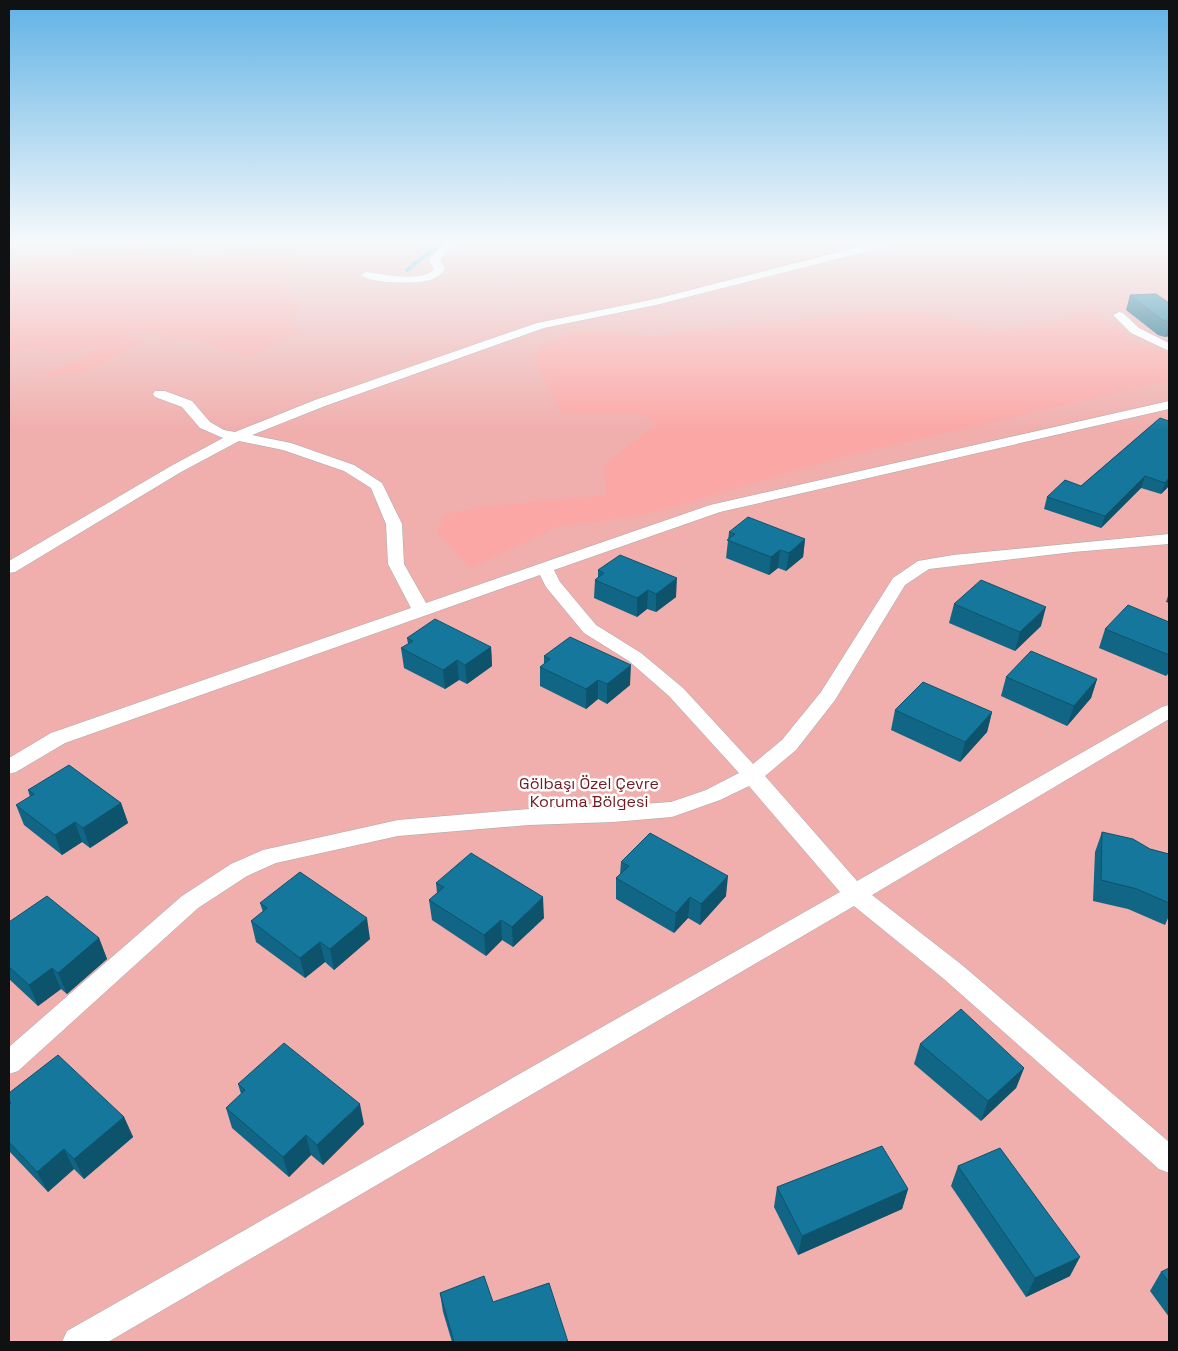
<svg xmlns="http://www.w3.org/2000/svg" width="1178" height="1351" font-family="'Space Grotesk',sans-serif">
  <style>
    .green { fill: #f0aeac }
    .forest { fill: #fba7a5 }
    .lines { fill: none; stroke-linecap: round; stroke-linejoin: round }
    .stream { stroke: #35b0e0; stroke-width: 4 }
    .street-casing { stroke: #a6abae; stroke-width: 1 }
    .street { fill: #fff; fill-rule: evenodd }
    .wall { fill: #116685 }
    .shaded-wall { fill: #0e536c }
    .building { fill: #14779b; stroke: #0e536c }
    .labels { text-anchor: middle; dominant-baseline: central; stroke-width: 5; stroke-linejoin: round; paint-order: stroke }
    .park-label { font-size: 16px; fill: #721820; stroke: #fefefe }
  </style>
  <rect width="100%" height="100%" fill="#ecf2f6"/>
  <!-- green -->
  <rect class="green" x="9" y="242" width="1160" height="1100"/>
  <!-- forest -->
  <g class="forest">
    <path d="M137 245 142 247 141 251 149 252 163 250 189 253 191 256 189 262H195L204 257H223L229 252 248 250 303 253 309 259C303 264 296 264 291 270L295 276 288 279 283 290C288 298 297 299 300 308L291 312 293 317 288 322 296 327 297 332 252 356 213 348V345L202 342 199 340C189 339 178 339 168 337 154 334 134 325 123 338L143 339 146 341 94 368 76 375C67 371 55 377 45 377L46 373 80 359 98 347 90 346 74 352 51 353 39 348 9 352V257L12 265H17L26 259 52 255 102 249 123 251 129 246Z"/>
    <polygon points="1091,309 1117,330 1140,344 1169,352 1169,381 853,454 648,514 558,527 471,568 437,532 446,514 482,507 606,495 604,465 659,423 638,413 563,414 536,365 539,346 577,331 656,336 880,310 928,313 996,331 1043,325"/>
  </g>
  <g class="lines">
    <!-- stream -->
    <polyline class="stream" points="407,270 442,242"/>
    <defs>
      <g id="street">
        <path d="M447 242H458L440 259 445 269C441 275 437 278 430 280 417 284 370 284 361 275L366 272C383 274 422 283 434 269L429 261 430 258Z"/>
        <polygon points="878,242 896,242 895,244 656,305 544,328 325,406 252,435 291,443 354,465 382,483 402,524 404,564 426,603 710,505 1169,401 1169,409 720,512 554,570 560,582 596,625 641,653 683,688 753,764 782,740 821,692 893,578 918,561 953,555 1169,534 1169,544 1073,552 929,569 905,585 835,700 796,750 765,776 857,881 1162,707 1169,705 1169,719 872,895 962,965 1169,1142 1169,1173 1159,1169 944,979 854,906 108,1342 62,1342 67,1331 840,892 749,786 720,800 672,817 613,822 529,825 398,836 276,863 247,876 198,908 18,1071 9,1074 9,1047 182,896 231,864 263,850 398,820 529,809 613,806 671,802 706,790 739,773 669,696 629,661 584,633 546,587 540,575 65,743 16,772 9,774 9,758 51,733 411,608 388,564 386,524 371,488 344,471 283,450 239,441 181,472 15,572 9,573 9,561 171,466 223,438 200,428 182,407 155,397 153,394 155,391 165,391 192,401 210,422 224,430 235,432 315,400 537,323 655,299"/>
        <polygon points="1119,312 1123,313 1139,328 1169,343 1169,351 1131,333 1113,315"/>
      </g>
    </defs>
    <!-- street casing -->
    <use href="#street" class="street-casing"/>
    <!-- street -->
    <use href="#street" class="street"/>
  </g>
  <!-- wall -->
  <g class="wall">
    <polygon points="1130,295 1169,303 1169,336 1165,337 1158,335 1126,310"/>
    <polygon points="1160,418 1169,486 1161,494 1141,488 1101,528 1044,509 1047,497 1081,486"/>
    <polygon points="729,532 805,539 803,557 786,571 778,568 769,575 726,558"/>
    <polygon points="598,570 676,597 656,612 647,609 637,617 594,598 595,580 598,577"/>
    <polygon points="1169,593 1169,603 1166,602"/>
    <polygon points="954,604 1041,626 1015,651 949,623"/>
    <polygon points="1169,622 1169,673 1166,676 1099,648 1105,629"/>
    <polygon points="407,638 491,647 492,666 467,684 459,680 445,689 404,668 401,648 408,644"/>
    <polygon points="544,656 630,685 607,704 598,699 586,709 540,686 540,667 544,664"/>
    <polygon points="1006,677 1097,679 1091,698 1067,726 1001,696"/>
    <polygon points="895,710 992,712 987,732 960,762 891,730"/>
    <polygon points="28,790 121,803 128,823 90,848 82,842 62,855 24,825 16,805 30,797"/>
    <polygon points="1102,832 1150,849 1169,854 1169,916 1165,925 1128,909 1093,901 1095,852"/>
    <polygon points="621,862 726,896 700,925 688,918 674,933 616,899 616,878 620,874"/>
    <polygon points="436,883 544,918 513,947 502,940 486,956 432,920 429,900 437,893"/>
    <polygon points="260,903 370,939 334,970 325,962 305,978 256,942 251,921 263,912"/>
    <polygon points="9,922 99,938 107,959 67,994 61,989 38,1006 9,979"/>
    <polygon points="920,1044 1024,1068 1016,1088 981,1121 914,1064"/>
    <polygon points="238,1084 364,1124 323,1165 311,1155 289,1177 232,1128 226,1108 241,1094"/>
    <polygon points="9,1093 124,1117 133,1137 84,1179 74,1169 48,1192 9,1151"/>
    <polygon points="958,1166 1070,1276 1026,1297 951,1186"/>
    <polygon points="777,1187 908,1189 902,1209 798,1255 774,1207"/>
    <polygon points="1169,1268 1169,1317 1150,1291 1161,1272"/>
    <polygon points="440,1293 493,1302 568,1342 452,1342 443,1312"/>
  </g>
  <!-- shaded-wall -->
  <g class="shaded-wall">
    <polygon points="1169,323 1169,336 1165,337"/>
    <polygon points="1145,476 1141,488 1101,528 1105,516"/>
    <polygon points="1169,478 1169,486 1161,494 1165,483"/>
    <polygon points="805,539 803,557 786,571 789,553"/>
    <polygon points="780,550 778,568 769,575 771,557"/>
    <polygon points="677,578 676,597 656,612 656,594"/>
    <polygon points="648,590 647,609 637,617 637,598"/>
    <polygon points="1046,607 1041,626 1015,651 1020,632"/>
    <polygon points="491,647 492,666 467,684 465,665"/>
    <polygon points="457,660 459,680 445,689 443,670"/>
    <polygon points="631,665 630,685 607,704 607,684"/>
    <polygon points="1097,679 1091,698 1067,726 1074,706"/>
    <polygon points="598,680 598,699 586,709 586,689"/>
    <polygon points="992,712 987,732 960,762 965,742"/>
    <polygon points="121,803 128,823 90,848 83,828"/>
    <polygon points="75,822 82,842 62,855 55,835"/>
    <polygon points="728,876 726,896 700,925 701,904"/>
    <polygon points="543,897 544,918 513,947 512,927"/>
    <polygon points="690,897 688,918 674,933 676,913"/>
    <polygon points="367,918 370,939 334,970 330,949"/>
    <polygon points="501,920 502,940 486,956 484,935"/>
    <polygon points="99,938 107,959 67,994 58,973"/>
    <polygon points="320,942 325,962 305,978 300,958"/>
    <polygon points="52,968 61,989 38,1006 29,985"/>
    <polygon points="1024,1068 1016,1088 981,1121 988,1101"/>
    <polygon points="360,1104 364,1124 323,1165 317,1145"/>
    <polygon points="124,1117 133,1137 84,1179 74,1159"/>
    <polygon points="306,1135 311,1155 289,1177 283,1157"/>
    <polygon points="64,1149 74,1169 48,1192 37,1172"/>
    <polygon points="908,1189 902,1209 798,1255 802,1236"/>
    <polygon points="1080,1257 1070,1276 1026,1297 1035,1278"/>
  </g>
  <!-- building -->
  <g class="building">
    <polygon points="1156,294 1169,303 1169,322 1162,320 1130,295"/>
    <polygon points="1160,418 1169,421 1169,478 1165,483 1145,476 1105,516 1047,497 1065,480 1081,486"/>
    <polygon points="748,517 805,539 789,553 780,550 771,557 727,540 735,534 729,532"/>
    <polygon points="620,555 677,578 656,594 648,590 637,598 595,580 604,573 598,570"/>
    <polygon points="981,580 1046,607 1020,632 954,604"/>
    <polygon points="1128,605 1169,622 1169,655 1105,629"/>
    <polygon points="435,619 491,647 465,665 457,660 443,670 401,648 413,641 407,638"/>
    <polygon points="570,637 631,665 607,684 598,680 586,689 540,667 550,659 544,656"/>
    <polygon points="1031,651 1097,679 1074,706 1006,677"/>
    <polygon points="923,682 992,712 965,742 895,710"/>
    <polygon points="69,765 121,803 83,828 75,822 55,835 16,805 34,794 28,790"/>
    <polygon points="1102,832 1133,839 1150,849 1169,854 1169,903 1137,889 1101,880"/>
    <polygon points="650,833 728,876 701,904 690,897 676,913 616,878 629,866 621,862"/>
    <polygon points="471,853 543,897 512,927 501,920 484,935 429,900 444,887 436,883"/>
    <polygon points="300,872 367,918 330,949 320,942 300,958 251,921 267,908 260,903"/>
    <polygon points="47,896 99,938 58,973 52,968 29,985 9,967 9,922"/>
    <polygon points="961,1009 1024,1068 988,1101 920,1044"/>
    <polygon points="284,1043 360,1104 317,1145 306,1135 283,1157 226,1108 245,1090 238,1084"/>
    <polygon points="58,1055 124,1117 74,1159 64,1149 37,1172 9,1142 9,1105 11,1103 9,1101 9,1093"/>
    <polygon points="882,1146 908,1189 802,1236 777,1187"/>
    <polygon points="1000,1148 1080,1257 1035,1278 958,1166"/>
    <polygon points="1169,1268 1169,1282 1161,1272"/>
    <polygon points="484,1276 493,1302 549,1283 568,1342 454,1342 440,1293"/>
  </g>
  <!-- sky -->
  <linearGradient id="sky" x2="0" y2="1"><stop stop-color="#60b2e5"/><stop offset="0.56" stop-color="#f6f9fb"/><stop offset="1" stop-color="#f6f9fb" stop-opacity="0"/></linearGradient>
  <rect width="1178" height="431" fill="url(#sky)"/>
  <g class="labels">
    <!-- park labels -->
    <g class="park-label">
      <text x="589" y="783">Gölbaşı Özel Çevre<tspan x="589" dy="18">Koruma Bölgesi</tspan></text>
    </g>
  </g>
  <!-- border -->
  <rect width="1178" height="1351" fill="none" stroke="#0f1112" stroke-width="20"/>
</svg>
